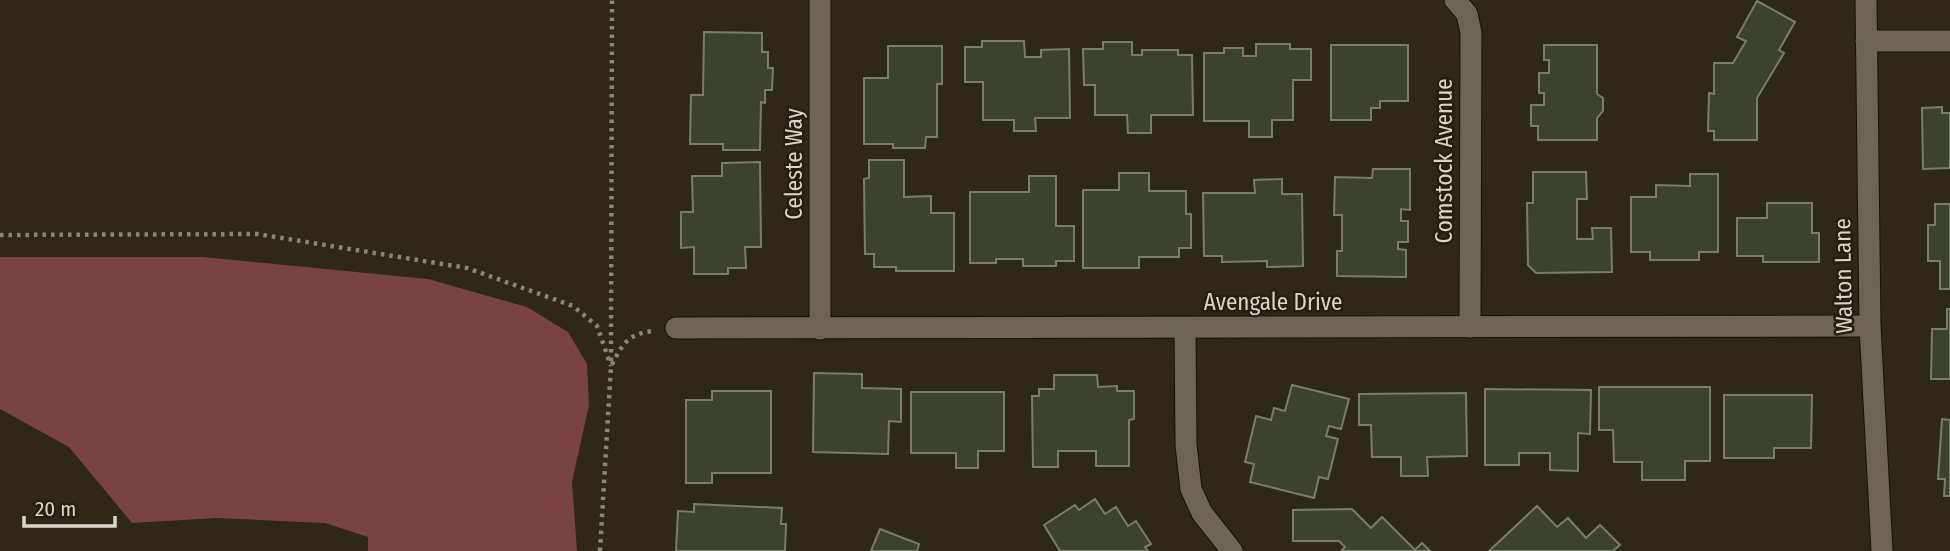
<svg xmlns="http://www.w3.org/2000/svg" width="1950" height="551" font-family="'Fira Sans Condensed',sans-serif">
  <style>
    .forest { fill: #794341 }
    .building { fill: #3c4130; stroke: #787e6b; stroke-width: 2 }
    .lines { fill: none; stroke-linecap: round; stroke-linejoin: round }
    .street-casing { stroke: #171103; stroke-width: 23 }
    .path { stroke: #8b8679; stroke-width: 4.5; stroke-dasharray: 3.5 5; stroke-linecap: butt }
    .street { stroke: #6c6553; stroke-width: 21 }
    .labels { text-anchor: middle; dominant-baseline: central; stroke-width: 5; stroke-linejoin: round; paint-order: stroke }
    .street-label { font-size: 23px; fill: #dad6cc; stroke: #251f0f }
  </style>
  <rect width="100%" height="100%" fill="#2f2818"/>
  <!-- forest -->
  <polygon class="forest" points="0,257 203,257 428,279 527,307 568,332 587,364 589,405 572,482 577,551 368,551 368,537 325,523 216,518 132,523 69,447 0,409"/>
  <!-- building -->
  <g class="building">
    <polygon points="1757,1 1795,22 1779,50 1784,53 1757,98 1757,140 1714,140 1714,131 1708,131 1709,93 1714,94 1714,63 1733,63 1746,41 1737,37"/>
    <polygon points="704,32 762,33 762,52 768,52 768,68 773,68 772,90 765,90 765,103 761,102 760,150 723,150 723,144 690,144 691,95 703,95"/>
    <polygon points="982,41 1024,41 1025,57 1041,57 1041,50 1069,49 1070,118 1035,118 1036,131 1014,131 1014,120 983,120 983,82 965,82 965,47 982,47"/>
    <polygon points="1103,42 1132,42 1132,55 1142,55 1142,50 1178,50 1178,55 1192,55 1193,115 1151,115 1151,133 1128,133 1127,115 1095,115 1095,85 1084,85 1083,49 1103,49"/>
    <polygon points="1256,44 1290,44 1290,49 1311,49 1311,80 1293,80 1293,120 1272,120 1272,137 1249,137 1249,121 1204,121 1204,53 1224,53 1224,48 1243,48 1243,56 1256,56"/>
    <polygon points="1331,45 1408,45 1408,101 1380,101 1380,108 1371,108 1371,120 1331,120"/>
    <polygon points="1544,45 1597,45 1597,94 1603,98 1603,111 1597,118 1597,140 1538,140 1538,126 1531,126 1531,105 1544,105 1544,93 1539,93 1539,73 1549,73 1549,60 1544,60"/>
    <polygon points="888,46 942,46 942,84 937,84 937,137 926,137 925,148 893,148 893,144 864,144 864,78 888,78"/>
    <polygon points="1942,107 1942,113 1950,113 1950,168 1923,169 1922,108"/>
    <polygon points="869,160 904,160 904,197 931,196 931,213 954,213 954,271 896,271 896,267 874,267 874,254 865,254 864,179 869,178"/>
    <polygon points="760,162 761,247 745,247 746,268 728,268 728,274 694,274 694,247 681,248 681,212 693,212 692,176 722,176 722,163"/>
    <polygon points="1373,169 1410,169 1410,210 1401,209 1401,221 1408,221 1408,242 1398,242 1398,249 1406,250 1406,277 1337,276 1337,251 1342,251 1342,215 1334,215 1335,177 1372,178"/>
    <polygon points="1533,172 1586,172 1587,199 1577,199 1577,239 1593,239 1592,228 1611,228 1612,272 1536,273 1528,265 1527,203 1533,203"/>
    <polygon points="1119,173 1149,173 1149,191 1186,191 1186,214 1191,214 1191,248 1179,248 1179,257 1139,257 1139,268 1083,268 1083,190 1119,190"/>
    <polygon points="1690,174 1718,174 1718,252 1699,252 1699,260 1650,260 1650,252 1631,252 1631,197 1656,197 1656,185 1690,186"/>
    <polygon points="1029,176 1056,176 1056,226 1074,226 1074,261 1056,261 1056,266 1023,266 1023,259 996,259 996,263 970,263 970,192 1029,192"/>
    <polygon points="1282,179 1282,194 1302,194 1303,266 1267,267 1267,261 1222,262 1222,256 1204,256 1203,193 1255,193 1254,180"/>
    <polygon points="1767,203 1812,203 1812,233 1819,233 1819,262 1763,262 1763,256 1737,256 1737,218 1767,218"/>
    <polygon points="1935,204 1950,204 1950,289 1940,289 1940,261 1928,261 1928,225 1935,225"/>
    <polygon points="1947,309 1950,309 1950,379 1931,379 1932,329 1947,329"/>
    <polygon points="814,373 862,374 862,388 901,389 901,422 889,421 888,454 813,452"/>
    <polygon points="1054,375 1097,375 1098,387 1117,386 1117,391 1134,391 1134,419 1129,420 1129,466 1096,466 1096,451 1058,451 1058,467 1033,467 1032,396 1039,396 1039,389 1054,389"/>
    <polygon points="1292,385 1349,399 1341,429 1329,426 1326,436 1338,439 1328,479 1319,477 1314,498 1250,482 1254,464 1245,462 1256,416 1271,420 1274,408 1285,411"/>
    <polygon points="1599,387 1710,387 1710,461 1685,461 1685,480 1642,480 1642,462 1614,462 1613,430 1599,430"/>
    <polygon points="1485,389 1591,390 1590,434 1578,433 1578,471 1550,470 1550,453 1519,453 1519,465 1485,465"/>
    <polygon points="712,391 771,391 771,473 712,473 712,483 686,483 686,400 712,400"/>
    <polygon points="911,392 1004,392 1004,451 978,451 978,468 956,468 956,453 911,453"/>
    <polygon points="1466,393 1467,456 1427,457 1428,476 1401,476 1401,457 1372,457 1371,425 1359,425 1359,394"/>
    <polygon points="1724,395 1812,395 1811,448 1774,448 1774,458 1724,458"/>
    <polygon points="1942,419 1950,420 1950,496 1944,496 1945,479 1938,479"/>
    <polygon points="1095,499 1105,514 1116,507 1128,526 1136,521 1151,544 1145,547 1148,551 1060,551 1044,525 1075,505 1079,510"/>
    <polygon points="694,504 782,508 781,524 786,524 785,551 676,551 678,511 694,512"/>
    <polygon points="1537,506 1557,527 1568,518 1586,538 1600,525 1620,545 1613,551 1489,551"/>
    <polygon points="1352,509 1371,528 1382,517 1415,550 1422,543 1430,551 1341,551 1345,547 1339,541 1293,541 1293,510"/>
    <polygon points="880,529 919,544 917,551 871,551"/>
  </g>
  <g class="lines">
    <defs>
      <g id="street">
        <polyline points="1455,0 1467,14 1471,33 1470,327"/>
        <polyline points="1866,0 1870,326 1882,551"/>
        <polyline points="1866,41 1950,41"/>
        <polyline points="676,328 1870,326"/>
        <polyline points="1185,328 1186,445 1191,489 1202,513 1232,551"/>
        <polyline points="820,329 820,0"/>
      </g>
    </defs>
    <!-- street casing -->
    <use href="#street" class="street-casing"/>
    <!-- path -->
    <g class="path">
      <polyline points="0,235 257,234 467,268 573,306 597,326 611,366"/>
      <polyline points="611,361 612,0"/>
      <path d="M600 551 611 366C623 344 627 334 653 331"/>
    </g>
    <!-- street -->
    <use href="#street" class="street"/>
  </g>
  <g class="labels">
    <!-- street labels -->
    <g class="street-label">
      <text transform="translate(1444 161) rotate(-90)">Comstock Avenue</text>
      <text transform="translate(794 164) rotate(-90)">Celeste Way</text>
      <text transform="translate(1843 276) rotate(-91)">Walton Lane</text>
      <text x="1273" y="302">Avengale Drive</text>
    </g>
  </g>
  <!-- scale -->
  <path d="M24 516v10h91v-10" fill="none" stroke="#dad6cc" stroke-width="3.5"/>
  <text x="35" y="516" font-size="21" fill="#dad6cc" stroke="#251f0f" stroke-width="5" paint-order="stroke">20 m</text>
</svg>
